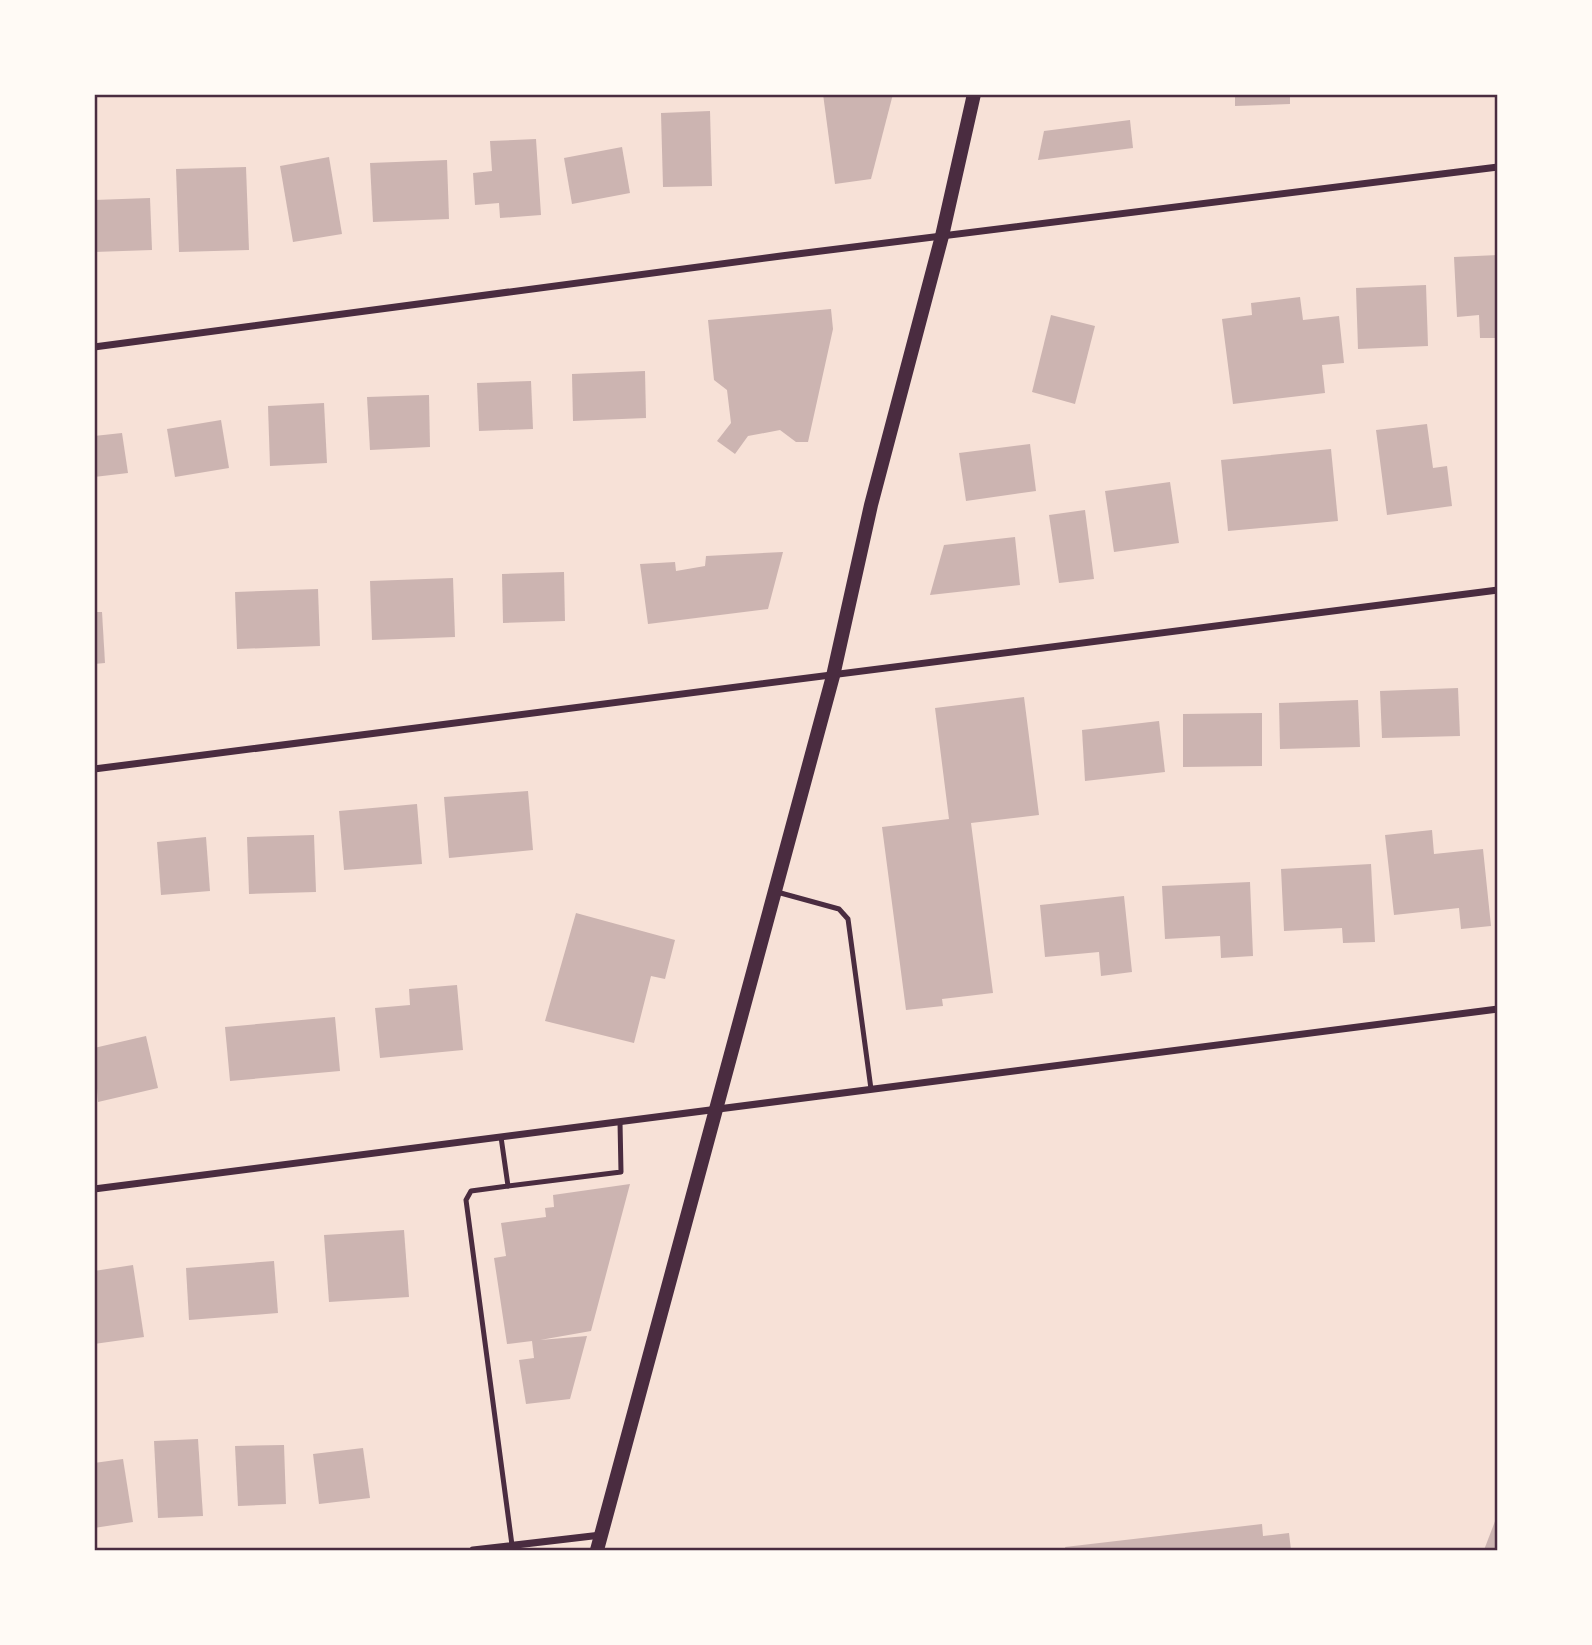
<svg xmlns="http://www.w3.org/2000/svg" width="1592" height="1645" font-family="Helvetica,sans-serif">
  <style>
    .building { fill: #ccb4b1 }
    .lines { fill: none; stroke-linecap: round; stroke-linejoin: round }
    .service { stroke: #4a2c40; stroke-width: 5 }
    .minor { stroke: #4a2c40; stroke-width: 7 }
    .secondary { stroke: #4a2c40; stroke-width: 14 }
    .neatline { fill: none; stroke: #4a2c40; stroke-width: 2.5 }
  </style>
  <rect width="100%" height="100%" fill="#f7e1d7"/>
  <!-- building -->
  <g class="building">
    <polygon points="823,94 893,94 871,179 835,184"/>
    <polygon points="1235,94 1290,94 1290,104 1235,106"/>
    <polygon points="710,111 712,186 663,187 661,113"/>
    <polygon points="1130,120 1133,148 1038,160 1044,131"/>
    <polygon points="536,139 541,215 500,218 499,203 475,205 473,173 492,171 490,141"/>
    <polygon points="622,147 630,193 572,204 564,158"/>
    <polygon points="329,157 342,234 293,242 280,166"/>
    <polygon points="447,160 449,219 373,222 370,163"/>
    <polygon points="246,167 249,250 179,252 176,169"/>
    <polygon points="150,198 152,250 94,252 94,200"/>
    <polygon points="1498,255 1498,338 1480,338 1479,315 1457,317 1454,257"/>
    <polygon points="1426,285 1428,346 1358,349 1356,288"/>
    <polygon points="1300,297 1303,320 1339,316 1344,363 1322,365 1325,393 1233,404 1222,319 1252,315 1251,303"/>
    <polygon points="831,309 833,329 808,442 796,442 780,430 748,436 735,454 717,441 731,423 727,390 714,380 708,320"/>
    <polygon points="1051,315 1095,326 1075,404 1032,392"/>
    <polygon points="645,371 646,418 573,421 572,374"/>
    <polygon points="531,381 533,429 479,431 477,383"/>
    <polygon points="429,395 430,447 370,450 367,397"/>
    <polygon points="324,403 327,463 270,466 268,406"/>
    <polygon points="221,420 229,468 175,477 167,429"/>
    <polygon points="1427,424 1433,468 1447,466 1452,506 1387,515 1376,430"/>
    <polygon points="122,433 128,473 94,477 94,436"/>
    <polygon points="1030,444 1036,491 966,501 959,453"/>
    <polygon points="1331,449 1338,521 1228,531 1221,460"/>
    <polygon points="1170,482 1179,543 1114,552 1105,491"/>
    <polygon points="1085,510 1094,579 1059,583 1049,515"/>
    <polygon points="1015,537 1020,585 930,595 944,545"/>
    <polygon points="783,552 768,609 648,624 640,564 675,562 676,571 705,566 706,556"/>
    <polygon points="564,572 565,621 503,623 502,574"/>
    <polygon points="453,578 455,637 372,640 370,581"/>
    <polygon points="318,589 320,646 237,649 235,592"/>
    <polygon points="94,612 102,612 105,663 94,664"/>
    <polygon points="1458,688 1460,736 1382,738 1380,691"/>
    <polygon points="1024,697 1039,815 971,823 993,993 942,999 943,1006 906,1010 882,827 949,819 935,708"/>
    <polygon points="1358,700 1360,747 1280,749 1279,703"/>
    <polygon points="1262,713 1262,766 1183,767 1183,714"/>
    <polygon points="1159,721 1165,772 1085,781 1082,730"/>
    <polygon points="528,791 533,850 449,858 444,797"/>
    <polygon points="417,804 422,864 344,870 339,811"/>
    <polygon points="1432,830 1434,854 1483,849 1491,926 1461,929 1459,908 1394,915 1385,835"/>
    <polygon points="314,835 316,892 249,894 247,837"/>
    <polygon points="206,837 210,891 161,895 157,842"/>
    <polygon points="1371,864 1375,942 1343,943 1342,928 1284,931 1281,869"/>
    <polygon points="1250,882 1253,956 1221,958 1220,936 1165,939 1162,886"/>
    <polygon points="1124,896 1132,972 1101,976 1099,952 1045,957 1040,905"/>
    <polygon points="576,913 675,940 665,979 651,976 634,1043 545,1021"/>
    <polygon points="457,985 463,1050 380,1058 375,1008 410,1005 409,989"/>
    <polygon points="335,1017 340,1071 230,1081 225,1027"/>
    <polygon points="146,1036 158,1088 98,1102 94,1048"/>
    <polygon points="630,1184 591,1331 540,1340 587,1336 570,1399 526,1404 519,1360 534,1358 532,1341 507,1344 494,1258 506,1256 501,1223 546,1217 545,1208 554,1207 553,1195"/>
    <polygon points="404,1230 409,1297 329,1302 324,1235"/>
    <polygon points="274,1261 278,1313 189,1320 186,1268"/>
    <polygon points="133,1265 144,1337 94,1344 94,1271"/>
    <polygon points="198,1439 203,1516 158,1518 154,1441"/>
    <polygon points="284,1445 286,1504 238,1506 235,1446"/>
    <polygon points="363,1448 370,1498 319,1504 313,1454"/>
    <polygon points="123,1459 133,1522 94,1528 94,1463"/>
    <polygon points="1497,1516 1498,1550 1484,1550"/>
    <polygon points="1262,1524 1263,1536 1289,1533 1291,1550 1066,1550 1065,1547"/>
  </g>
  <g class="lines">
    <!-- service -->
    <g class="service">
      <polyline points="777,892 839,909 848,919 871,1089"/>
      <polyline points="501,1137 508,1186 471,1191 466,1200 512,1545"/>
      <polyline points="508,1186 621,1172 620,1122"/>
    </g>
    <!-- minor -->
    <g class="minor">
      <polyline points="94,347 781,256 1498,167"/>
      <polyline points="94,769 1498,590"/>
      <polyline points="94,1189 1498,1009"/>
      <polyline points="473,1550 601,1535"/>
    </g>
    <!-- secondary -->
    <polyline class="secondary" points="597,1550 833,676 871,505 942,236 974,94"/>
  </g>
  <!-- border -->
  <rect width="1592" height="1645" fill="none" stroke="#fffaf5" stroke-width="192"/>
  <rect x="96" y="96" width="1400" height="1453" class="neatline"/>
</svg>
